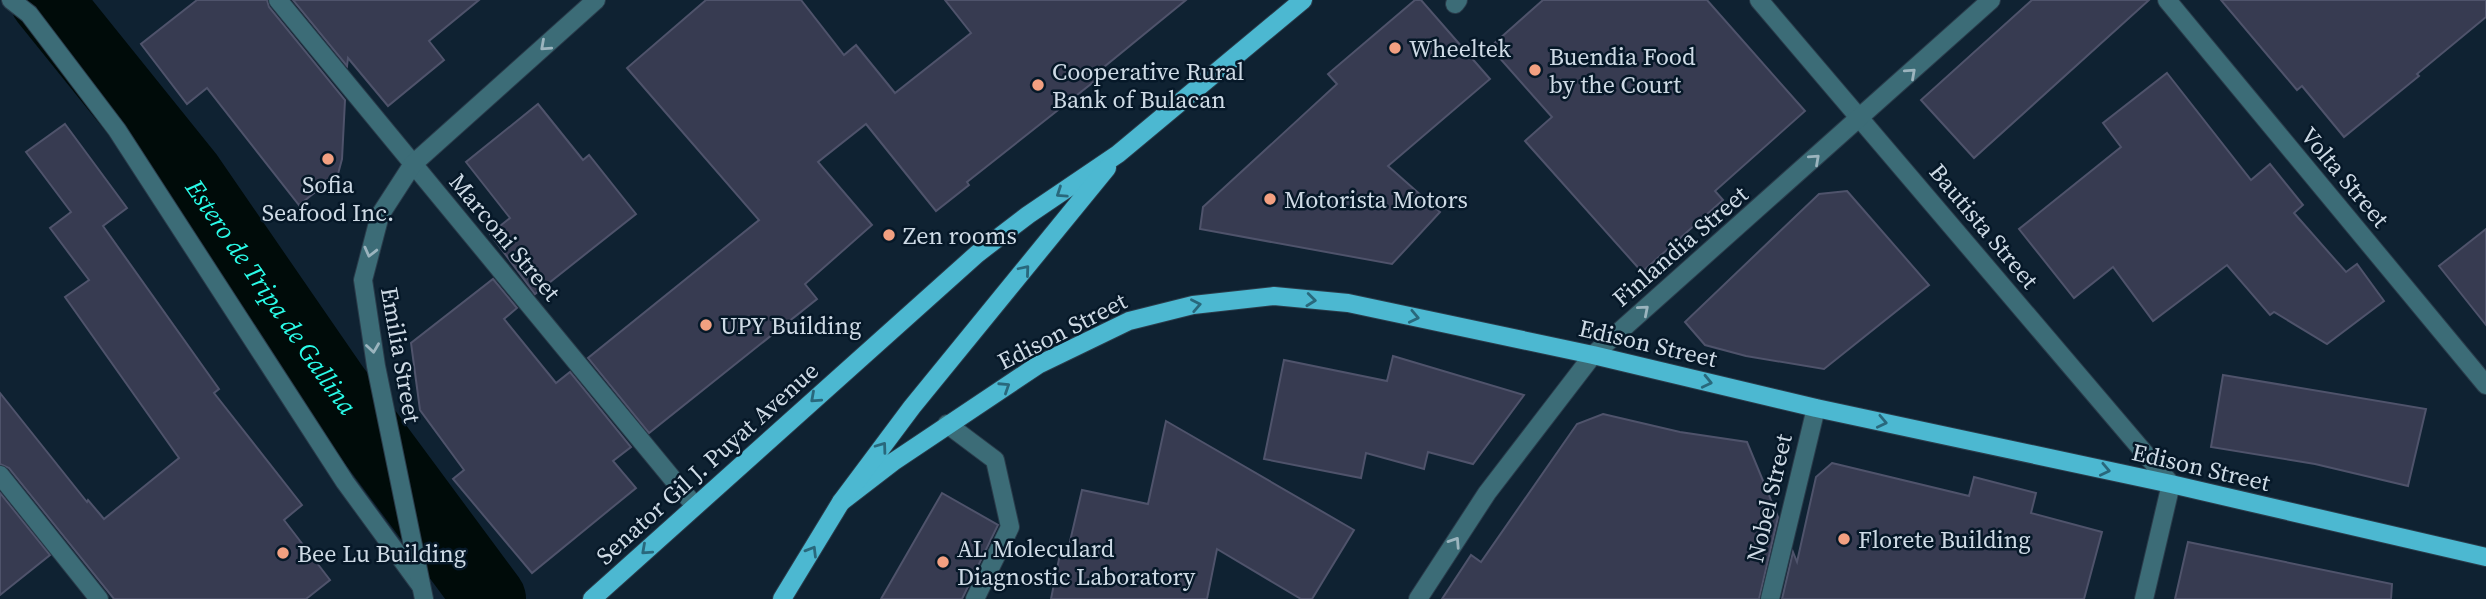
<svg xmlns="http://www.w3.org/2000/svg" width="2486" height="599" font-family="'Source Serif 4',serif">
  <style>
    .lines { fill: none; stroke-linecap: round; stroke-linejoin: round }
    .river { stroke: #000b09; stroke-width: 72 }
    .building { fill: #373b51; stroke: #4f536b; stroke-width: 2 }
    .minor-casing { stroke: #2a3c4b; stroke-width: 20 }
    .major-casing { stroke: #2a3c4b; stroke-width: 20 }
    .minor { stroke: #3c6c77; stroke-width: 18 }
    .major { stroke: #4cb8d1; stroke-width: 18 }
    .oneway { stroke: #9bb4be }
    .oneway2 { stroke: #29687c }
    .poi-dot { fill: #f2a081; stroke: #061828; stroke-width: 2.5 }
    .labels { text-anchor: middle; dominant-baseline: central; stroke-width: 5; stroke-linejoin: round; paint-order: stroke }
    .poi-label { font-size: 24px; fill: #cedae5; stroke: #061828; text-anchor: start }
    .street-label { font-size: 24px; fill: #cedae5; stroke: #061828 }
    .water-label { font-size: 26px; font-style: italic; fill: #2afbe8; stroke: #061828 }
  </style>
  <rect width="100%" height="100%" fill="#0f2232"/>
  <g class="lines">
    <!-- river -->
    <path class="river" id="s1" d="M46 0 187 175 333 387 490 599"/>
  </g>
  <!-- building -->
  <g class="building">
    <polygon points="197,0 267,0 269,7 345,100 342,159 338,174 299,205 207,88 187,104 141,44"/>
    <polygon points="293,0 479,0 429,41 444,60 388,106 348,58 347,66"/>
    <polygon points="706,0 801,0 844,55 856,45 895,93 971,33 945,0 1186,0 1093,76 1096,80 967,182 969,185 936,211 866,124 818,162 872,225 805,284 817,299 649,433 588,358 759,220 627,68"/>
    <polygon points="1415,0 1421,0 1490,79 1388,166 1440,212 1392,264 1200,229 1203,207 1337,84 1328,74"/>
    <polygon points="1543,0 1707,0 1805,111 1715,191 1723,200 1642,272 1525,141 1552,117 1490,47"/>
    <polygon points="2032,0 2149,0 1974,158 1921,100"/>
    <polygon points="2221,0 2486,0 2486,17 2417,74 2419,76 2344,137 2302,86 2297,90"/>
    <polygon points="2167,73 2251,180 2270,164 2303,205 2294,213 2346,272 2357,264 2384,301 2327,344 2274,312 2270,315 2227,265 2153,321 2113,267 2074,298 2019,229 2121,147 2103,123"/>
    <polygon points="538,104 583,160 589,155 636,214 535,294 490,234 510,218 466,162"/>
    <polygon points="65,124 127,208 103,226 219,389 214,393 302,505 284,520 330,580 306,599 114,599 9,468 0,464 0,393 87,502 88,500 104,519 179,458 65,297 89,280 50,228 71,212 26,152"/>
    <polygon points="1847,191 1929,285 1824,369 1746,356 1705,345 1685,322 1819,194"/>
    <polygon points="2486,229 2486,325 2439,266"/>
    <polygon points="493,279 517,308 504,319 556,383 570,372 631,447 613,461 636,488 532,573 453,479 464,470 420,410 411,343"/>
    <polygon points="1393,356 1524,395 1473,464 1428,452 1424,469 1366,453 1361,478 1264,459 1284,360 1387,381"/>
    <polygon points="2223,375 2426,409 2408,486 2315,464 2211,447"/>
    <polygon points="1603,414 1680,432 1747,442 1778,517 1759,599 1442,599 1471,555 1481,562 1577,424"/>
    <polygon points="1166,421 1354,530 1312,599 1301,599 1217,549 1207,599 1051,599 1061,549 1068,550 1082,490 1148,504"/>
    <polygon points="1832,463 1969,496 1974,477 2036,493 2031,513 2102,532 2084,599 1782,599 1793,552 1797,562 1816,477"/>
    <polygon points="0,493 50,555 0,595"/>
    <polygon points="942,493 998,525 962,599 881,599"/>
    <polygon points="2188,542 2392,584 2391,599 2175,599"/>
  </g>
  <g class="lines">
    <defs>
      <g id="minor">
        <polyline points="11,0 29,14 117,130 345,482 421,586"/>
        <polyline points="278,0 695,506"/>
        <polyline points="1759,0 2171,484 2144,599"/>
        <polyline points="2167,0 2486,385"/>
        <polyline points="1455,4 1458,0"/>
        <polyline points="947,424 995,460 1010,527 975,599"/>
        <polyline points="0,475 99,599"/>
        <polyline points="424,599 376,366 363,280 380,215 413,164 596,0"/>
        <polyline points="1418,599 1487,493 1593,355 1991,0"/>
        <polyline points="1770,599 1816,408"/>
      </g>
      <g id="major">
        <polyline points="841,502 893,462 1038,365 1129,321 1193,305 1274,296 1348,303 1593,355 1816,408 2171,484 2486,557"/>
        <polyline points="592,599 977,254 1028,215 1118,154 1303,0"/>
        <polyline points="782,599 841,502 912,407 1107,168"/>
      </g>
    </defs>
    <!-- minor casing -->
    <use href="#minor" class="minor-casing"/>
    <!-- major casing -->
    <use href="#major" class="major-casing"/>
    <!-- minor -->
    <use href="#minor" class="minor"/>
    <!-- major -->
    <use href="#major" class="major"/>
  </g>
  <!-- one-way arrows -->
  <defs><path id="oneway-chevron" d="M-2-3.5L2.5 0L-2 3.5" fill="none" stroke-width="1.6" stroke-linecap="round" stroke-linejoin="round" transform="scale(1.75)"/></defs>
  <g class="oneway">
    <use href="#oneway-chevron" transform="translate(545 46) rotate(138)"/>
    <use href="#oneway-chevron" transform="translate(1911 73) rotate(-42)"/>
    <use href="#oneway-chevron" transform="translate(1815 159) rotate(-42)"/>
    <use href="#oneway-chevron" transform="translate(370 252) rotate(104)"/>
    <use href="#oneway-chevron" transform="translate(1644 310) rotate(-41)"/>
    <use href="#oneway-chevron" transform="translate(373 348) rotate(82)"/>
    <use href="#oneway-chevron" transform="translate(1455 542) rotate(-57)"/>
  </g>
  <g class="oneway2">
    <use href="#oneway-chevron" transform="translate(1061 193) rotate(146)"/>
    <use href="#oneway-chevron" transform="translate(1025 270) rotate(-50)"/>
    <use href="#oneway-chevron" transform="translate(1311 300) rotate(6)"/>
    <use href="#oneway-chevron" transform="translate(1196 305) rotate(-11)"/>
    <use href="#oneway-chevron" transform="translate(1414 317) rotate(12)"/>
    <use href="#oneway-chevron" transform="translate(1707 382) rotate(13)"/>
    <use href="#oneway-chevron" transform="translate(1005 387) rotate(-33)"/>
    <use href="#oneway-chevron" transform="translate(815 398) rotate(138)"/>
    <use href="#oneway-chevron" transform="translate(1882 422) rotate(12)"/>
    <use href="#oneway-chevron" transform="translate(882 447) rotate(-54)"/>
    <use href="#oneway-chevron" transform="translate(2105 470) rotate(12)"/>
    <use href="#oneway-chevron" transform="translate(646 550) rotate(138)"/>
    <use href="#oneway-chevron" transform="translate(812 551) rotate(-59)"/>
  </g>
  <!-- markers -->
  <g class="poi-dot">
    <circle cx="1395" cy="48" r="7"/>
    <circle cx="1535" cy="70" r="7"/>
    <circle cx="1038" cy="85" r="7"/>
    <circle cx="328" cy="159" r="7"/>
    <circle cx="1270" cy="199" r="7"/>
    <circle cx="889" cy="235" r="7"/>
    <circle cx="706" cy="325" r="7"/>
    <circle cx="1844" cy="539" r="7"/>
    <circle cx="283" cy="553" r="7"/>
    <circle cx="943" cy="562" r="7"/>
  </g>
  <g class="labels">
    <!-- poi labels -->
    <g class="poi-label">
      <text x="1409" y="48">Wheeltek</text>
      <text x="1549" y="56">Buendia Food<tspan x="1549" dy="28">by the Court</tspan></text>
      <text x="1052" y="71">Cooperative Rural<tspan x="1052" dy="28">Bank of Bulacan</tspan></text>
      <text x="328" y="184" text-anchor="middle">Sofia<tspan x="328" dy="28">Seafood Inc.</tspan></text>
      <text x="1284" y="199">Motorista Motors</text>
      <text x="903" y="235">Zen rooms</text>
      <text x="720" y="325">UPY Building</text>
      <text x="1858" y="539">Florete Building</text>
      <text x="957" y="548">AL Moleculard<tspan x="957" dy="28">Diagnostic Laboratory</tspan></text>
      <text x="297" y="553">Bee Lu Building</text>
    </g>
    <!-- street labels -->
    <g class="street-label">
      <text transform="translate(2345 177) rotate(50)">Volta Street</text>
      <text transform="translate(1984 226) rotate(50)">Bautista Street</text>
      <text transform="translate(505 237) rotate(50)">Marconi Street</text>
      <text transform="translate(1680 246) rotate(-41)">Finlandia Street</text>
      <text transform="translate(1062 331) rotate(-27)">Edison Street</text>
      <text transform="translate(1648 343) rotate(13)">Edison Street</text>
      <text transform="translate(401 355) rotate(80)">Emilia Street</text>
      <text transform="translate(707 463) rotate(-42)">Senator Gil J. Puyat Avenue</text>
      <text transform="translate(2201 467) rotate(13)">Edison Street</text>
      <text transform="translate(1769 498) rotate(-77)">Nobel Street</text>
    </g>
    <!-- water labels -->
    <g class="water-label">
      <text stroke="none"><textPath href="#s1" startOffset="373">Estero de Tripa de Gallina</textPath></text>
    </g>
  </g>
</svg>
